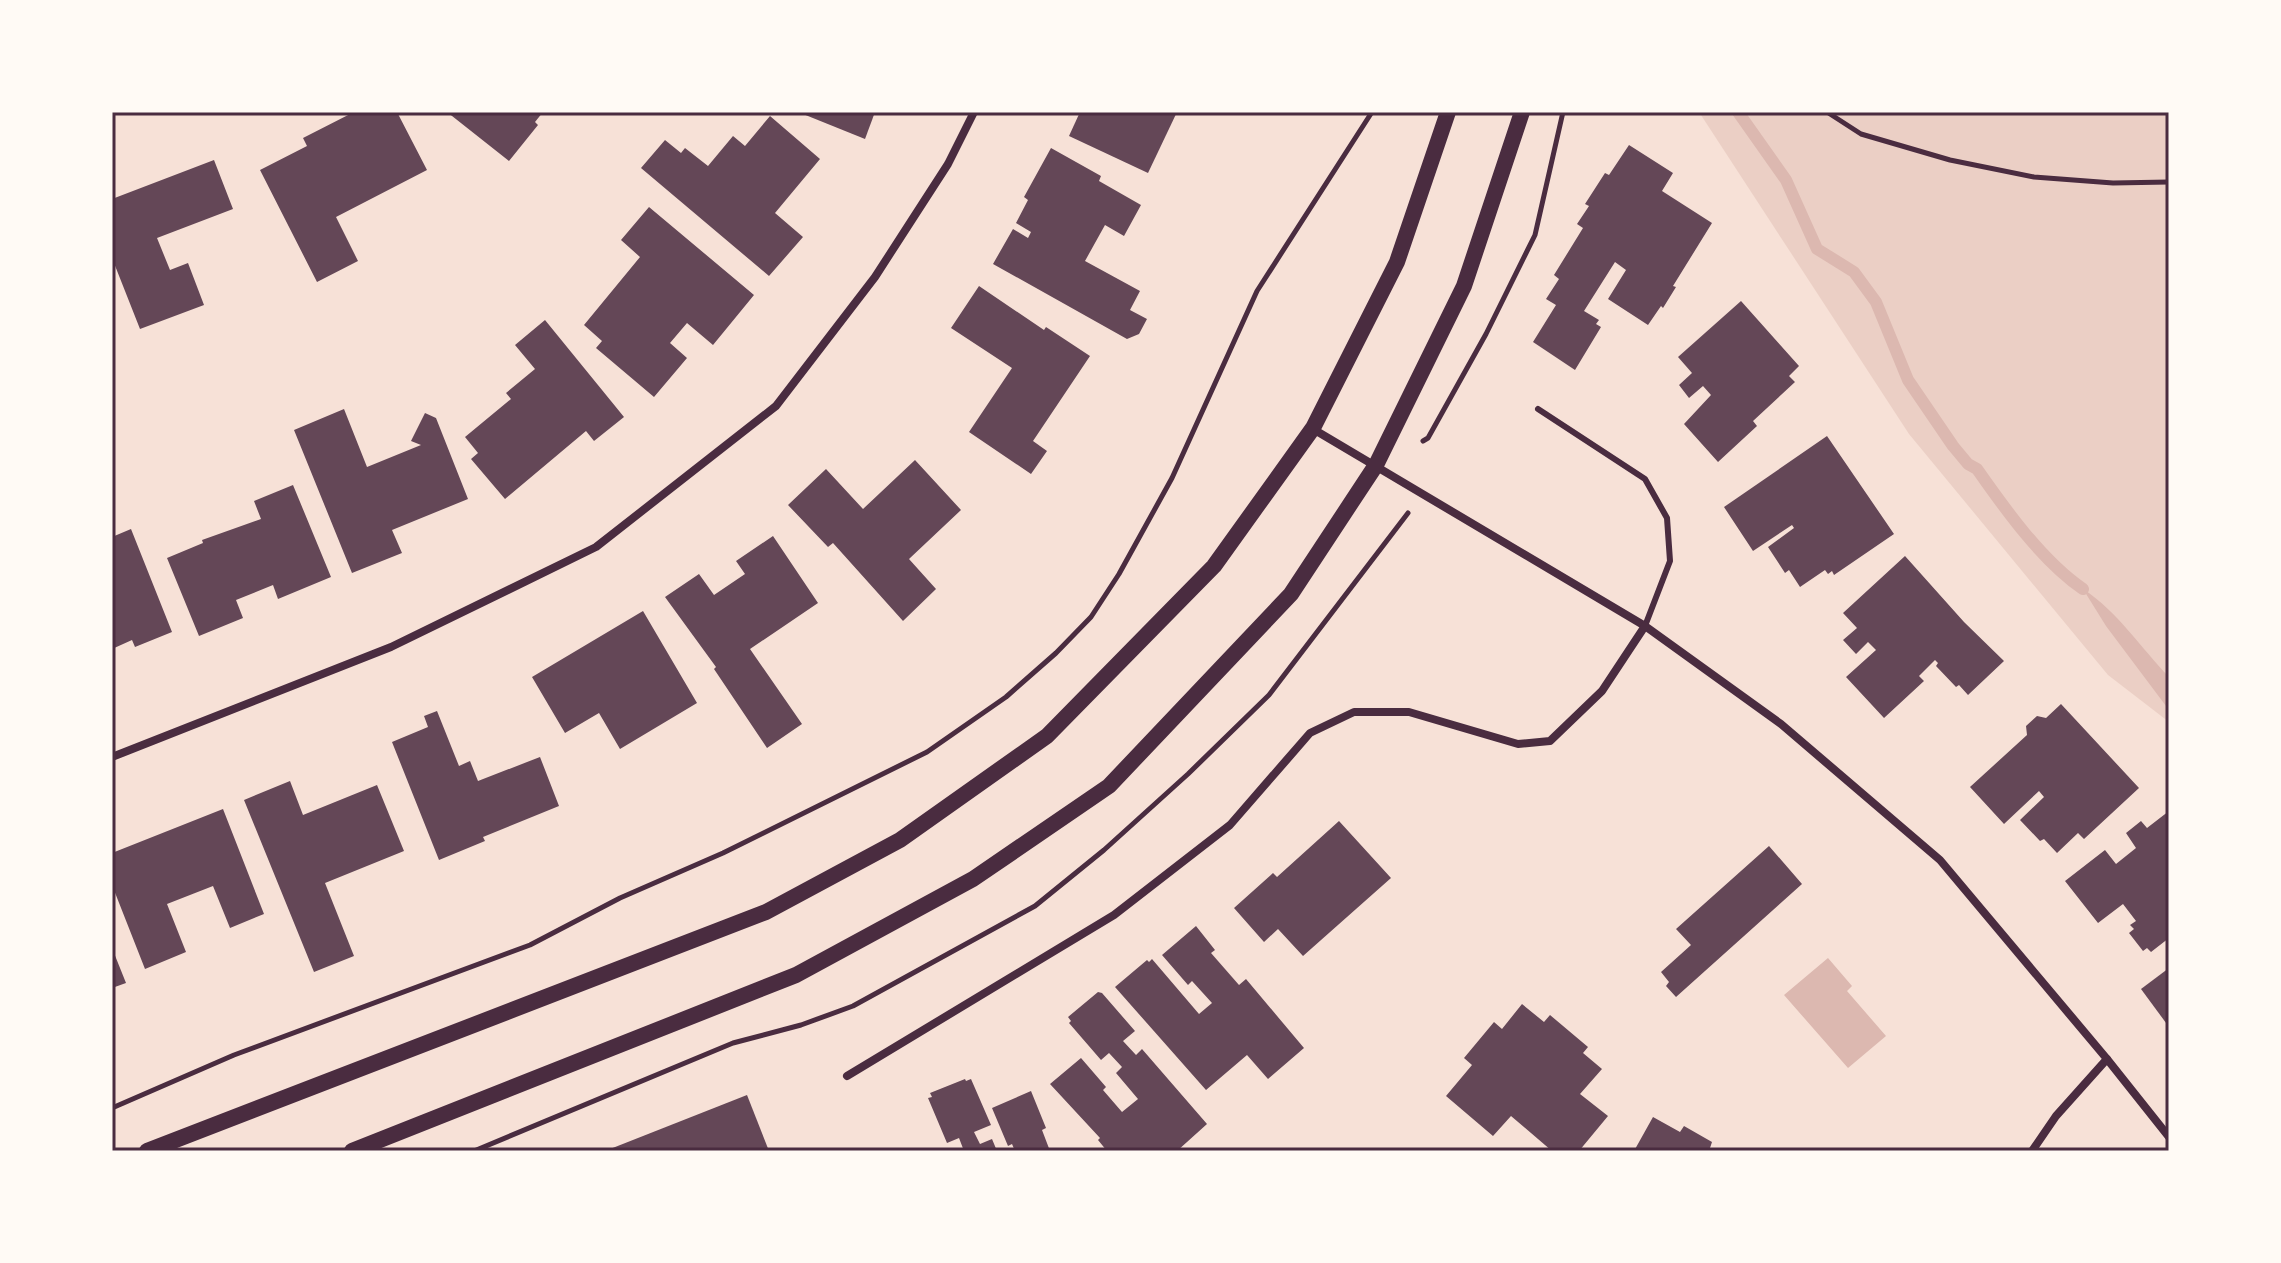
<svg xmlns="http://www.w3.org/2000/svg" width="2281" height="1263" font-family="Jost,sans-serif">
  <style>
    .green { fill: #ebcfc5 }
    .water { fill: #dcb8b0 }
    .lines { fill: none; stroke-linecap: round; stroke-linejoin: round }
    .stream { stroke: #dcb8b0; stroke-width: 12 }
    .building { fill: #644757 }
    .path { stroke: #4a2c40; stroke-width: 5 }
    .service { stroke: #4a2c40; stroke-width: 6 }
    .minor { stroke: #4a2c40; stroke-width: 8 }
    .secondary { stroke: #4a2c40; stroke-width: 16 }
    .neatline { fill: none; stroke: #4a2c40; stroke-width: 3 }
  </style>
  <rect width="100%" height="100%" fill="#f7e1d7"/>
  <!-- green -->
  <polygon class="green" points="1699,112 2169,112 2169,722 2108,675 1909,434"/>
  <!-- water -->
  <g class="water">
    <path d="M2083 589C2117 611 2141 648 2169 677V710L2106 626Z"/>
    <polygon points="1828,958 1852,986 1847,991 1886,1036 1848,1068 1784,995"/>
  </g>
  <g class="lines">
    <!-- stream -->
    <path class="stream" d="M1738 112 1786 180 1817 249 1854 272 1876 302 1908 380 1953 446 1968 464 1977 469C2005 509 2042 561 2083 589"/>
  </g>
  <!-- building -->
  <g class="building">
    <polygon points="354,112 397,112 427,170 336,217 358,261 317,282 260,170 307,146 303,138"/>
    <polygon points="447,112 543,112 535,122 538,125 509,161"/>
    <polygon points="798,112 875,112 865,139"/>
    <polygon points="1080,112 1177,112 1148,173 1069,136"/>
    <polygon points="770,116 820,159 775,213 803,237 769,276 641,168 665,140 681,153 685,148 708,166 733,136 745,146"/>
    <polygon points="1629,145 1673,173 1662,191 1712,223 1673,286 1676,287 1663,308 1661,306 1648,325 1608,299 1626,270 1615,262 1584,311 1599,320 1596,324 1601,327 1575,370 1533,342 1556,305 1546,299 1559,279 1554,275 1583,228 1577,224 1589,206 1585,204 1605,173 1609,175"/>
    <polygon points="1051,148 1101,176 1099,181 1141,205 1124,236 1105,225 1085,261 1140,291 1130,310 1147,319 1139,334 1127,339 993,264 1013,229 1028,238 1031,232 1016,223 1028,200 1024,197"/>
    <polygon points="214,160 233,209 157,238 170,270 188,263 204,305 140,329 112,258 112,199"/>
    <polygon points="649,207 754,295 713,345 687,323 670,343 687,358 654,397 596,348 602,341 584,325 640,257 621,240"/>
    <polygon points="979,286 1044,330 1046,327 1090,356 1033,441 1047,451 1031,474 969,432 1012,368 951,328"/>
    <polygon points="1741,301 1799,366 1789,376 1795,382 1753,421 1757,426 1718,462 1684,424 1711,395 1703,386 1689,398 1679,385 1692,373 1678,357"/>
    <polygon points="545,320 624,417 594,441 586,431 505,499 471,459 478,453 465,437 511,399 506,393 535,369 515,345"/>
    <polygon points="344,409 367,467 421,445 411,441 425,413 436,418 468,499 392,530 402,553 352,573 294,430"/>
    <polygon points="1827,436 1894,534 1834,575 1832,571 1828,574 1825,570 1800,587 1789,570 1785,573 1768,547 1794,528 1792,525 1753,551 1724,507"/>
    <polygon points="915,460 961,510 909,559 936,589 903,621 833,543 828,547 788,505 826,469 863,509"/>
    <polygon points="293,485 331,577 278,599 273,585 236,600 243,618 199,636 167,558 203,543 202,540 261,519 254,501"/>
    <polygon points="131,529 172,632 135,647 132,640 112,649 112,537"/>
    <polygon points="773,536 818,603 750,649 802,724 767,748 714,669 716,667 665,597 699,574 714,595 745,574 736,561"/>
    <polygon points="1905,556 1964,622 2004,661 1968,695 1959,685 1956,687 1936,666 1938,663 1935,660 1919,676 1924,681 1884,718 1846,677 1876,650 1868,642 1856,654 1843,640 1857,628 1843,613"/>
    <polygon points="643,611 697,703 620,749 599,713 565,733 532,677"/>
    <polygon points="2061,704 2139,788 2084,839 2078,833 2057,853 2044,839 2040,841 2020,820 2044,797 2039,791 2004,824 1970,787 2027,735 2026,726 2037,716 2046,718"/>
    <polygon points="437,711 459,766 470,761 478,781 540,757 559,806 483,837 485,841 439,860 392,742 428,727 424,716"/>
    <polygon points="290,781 303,815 377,785 404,851 325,883 354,956 314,972 244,800"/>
    <polygon points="223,809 264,914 230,928 213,886 167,904 186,952 145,969 112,885 112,853"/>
    <polygon points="2169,811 2169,938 2151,952 2147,948 2143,951 2129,933 2134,929 2130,925 2136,921 2123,904 2098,923 2065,881 2105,850 2116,864 2136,848 2126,833 2141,821 2147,828"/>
    <polygon points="1339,821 1391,878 1303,956 1278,929 1264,942 1234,908 1273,873 1277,877"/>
    <polygon points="1769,846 1802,884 1676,997 1666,986 1669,982 1661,972 1691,945 1676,929"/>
    <polygon points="1196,926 1215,950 1211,953 1239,985 1246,979 1304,1048 1268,1079 1247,1055 1206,1090 1115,987 1147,960 1149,962 1152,959 1199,1014 1212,1003 1192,981 1188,985 1162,955"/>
    <polygon points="112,948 126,983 112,988"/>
    <polygon points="2169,968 2169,1027 2141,989"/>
    <polygon points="1098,992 1102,993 1135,1031 1123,1041 1136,1055 1142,1049 1207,1124 1177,1151 1107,1151 1098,1140 1100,1138 1050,1084 1081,1058 1106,1087 1103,1090 1122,1112 1138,1099 1116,1073 1122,1067 1109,1053 1101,1060 1069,1023 1071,1021 1068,1017"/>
    <polygon points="1522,1004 1544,1022 1550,1015 1588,1047 1583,1053 1602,1069 1580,1094 1608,1116 1579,1151 1552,1151 1511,1116 1493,1136 1446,1096 1472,1065 1464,1058 1494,1022 1502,1029"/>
    <polygon points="965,1079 966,1081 971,1079 991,1125 974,1132 980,1144 992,1139 997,1151 964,1151 959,1138 947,1143 928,1098 932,1097 930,1093"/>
    <polygon points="1031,1091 1046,1128 1042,1130 1050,1151 1015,1151 1012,1144 1008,1146 992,1108"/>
    <polygon points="747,1095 769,1151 605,1151"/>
    <polygon points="1653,1117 1680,1132 1684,1126 1712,1142 1710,1148 1716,1151 1634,1151"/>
  </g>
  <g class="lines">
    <!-- path -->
    <g class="path">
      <polyline points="1827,112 1861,134 1950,160 2034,177 2113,183 2169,182"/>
      <polyline points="1423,441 1428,438 1486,334 1535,235 1563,112"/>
      <polyline points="112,1108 234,1055 530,945 620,898 723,853 927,752 1006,697 1056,653 1091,617 1119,574 1172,478 1257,291 1372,112"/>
      <polyline points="474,1151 733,1043 801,1025 853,1006 1035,906 1104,850 1188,774 1269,695 1408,513"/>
    </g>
    <!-- service -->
    <polyline class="service" points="1538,409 1645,479 1667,518 1670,561 1645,626"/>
    <!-- minor -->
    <g class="minor">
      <polyline points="1313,429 1645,626 1781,724 1940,860 2107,1059 2056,1116 2032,1151"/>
      <polyline points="112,757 391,647 596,547 776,406 875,277 948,164 974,112"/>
      <polyline points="2107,1059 2169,1137"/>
      <polyline points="847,1076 1114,915 1230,825 1310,733 1354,712 1409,712 1518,744 1550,741 1602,691 1645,626"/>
    </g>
    <!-- secondary -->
    <g class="secondary">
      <polyline points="147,1151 766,912 900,840 1047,736 1214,566 1313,428 1397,262 1448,112"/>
      <polyline points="352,1151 796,975 973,879 1109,786 1291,594 1376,465 1464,286 1522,112"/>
    </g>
  </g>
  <!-- border -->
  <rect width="2281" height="1263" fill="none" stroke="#fffaf5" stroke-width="228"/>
  <rect x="114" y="114" width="2053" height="1035" class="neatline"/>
</svg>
